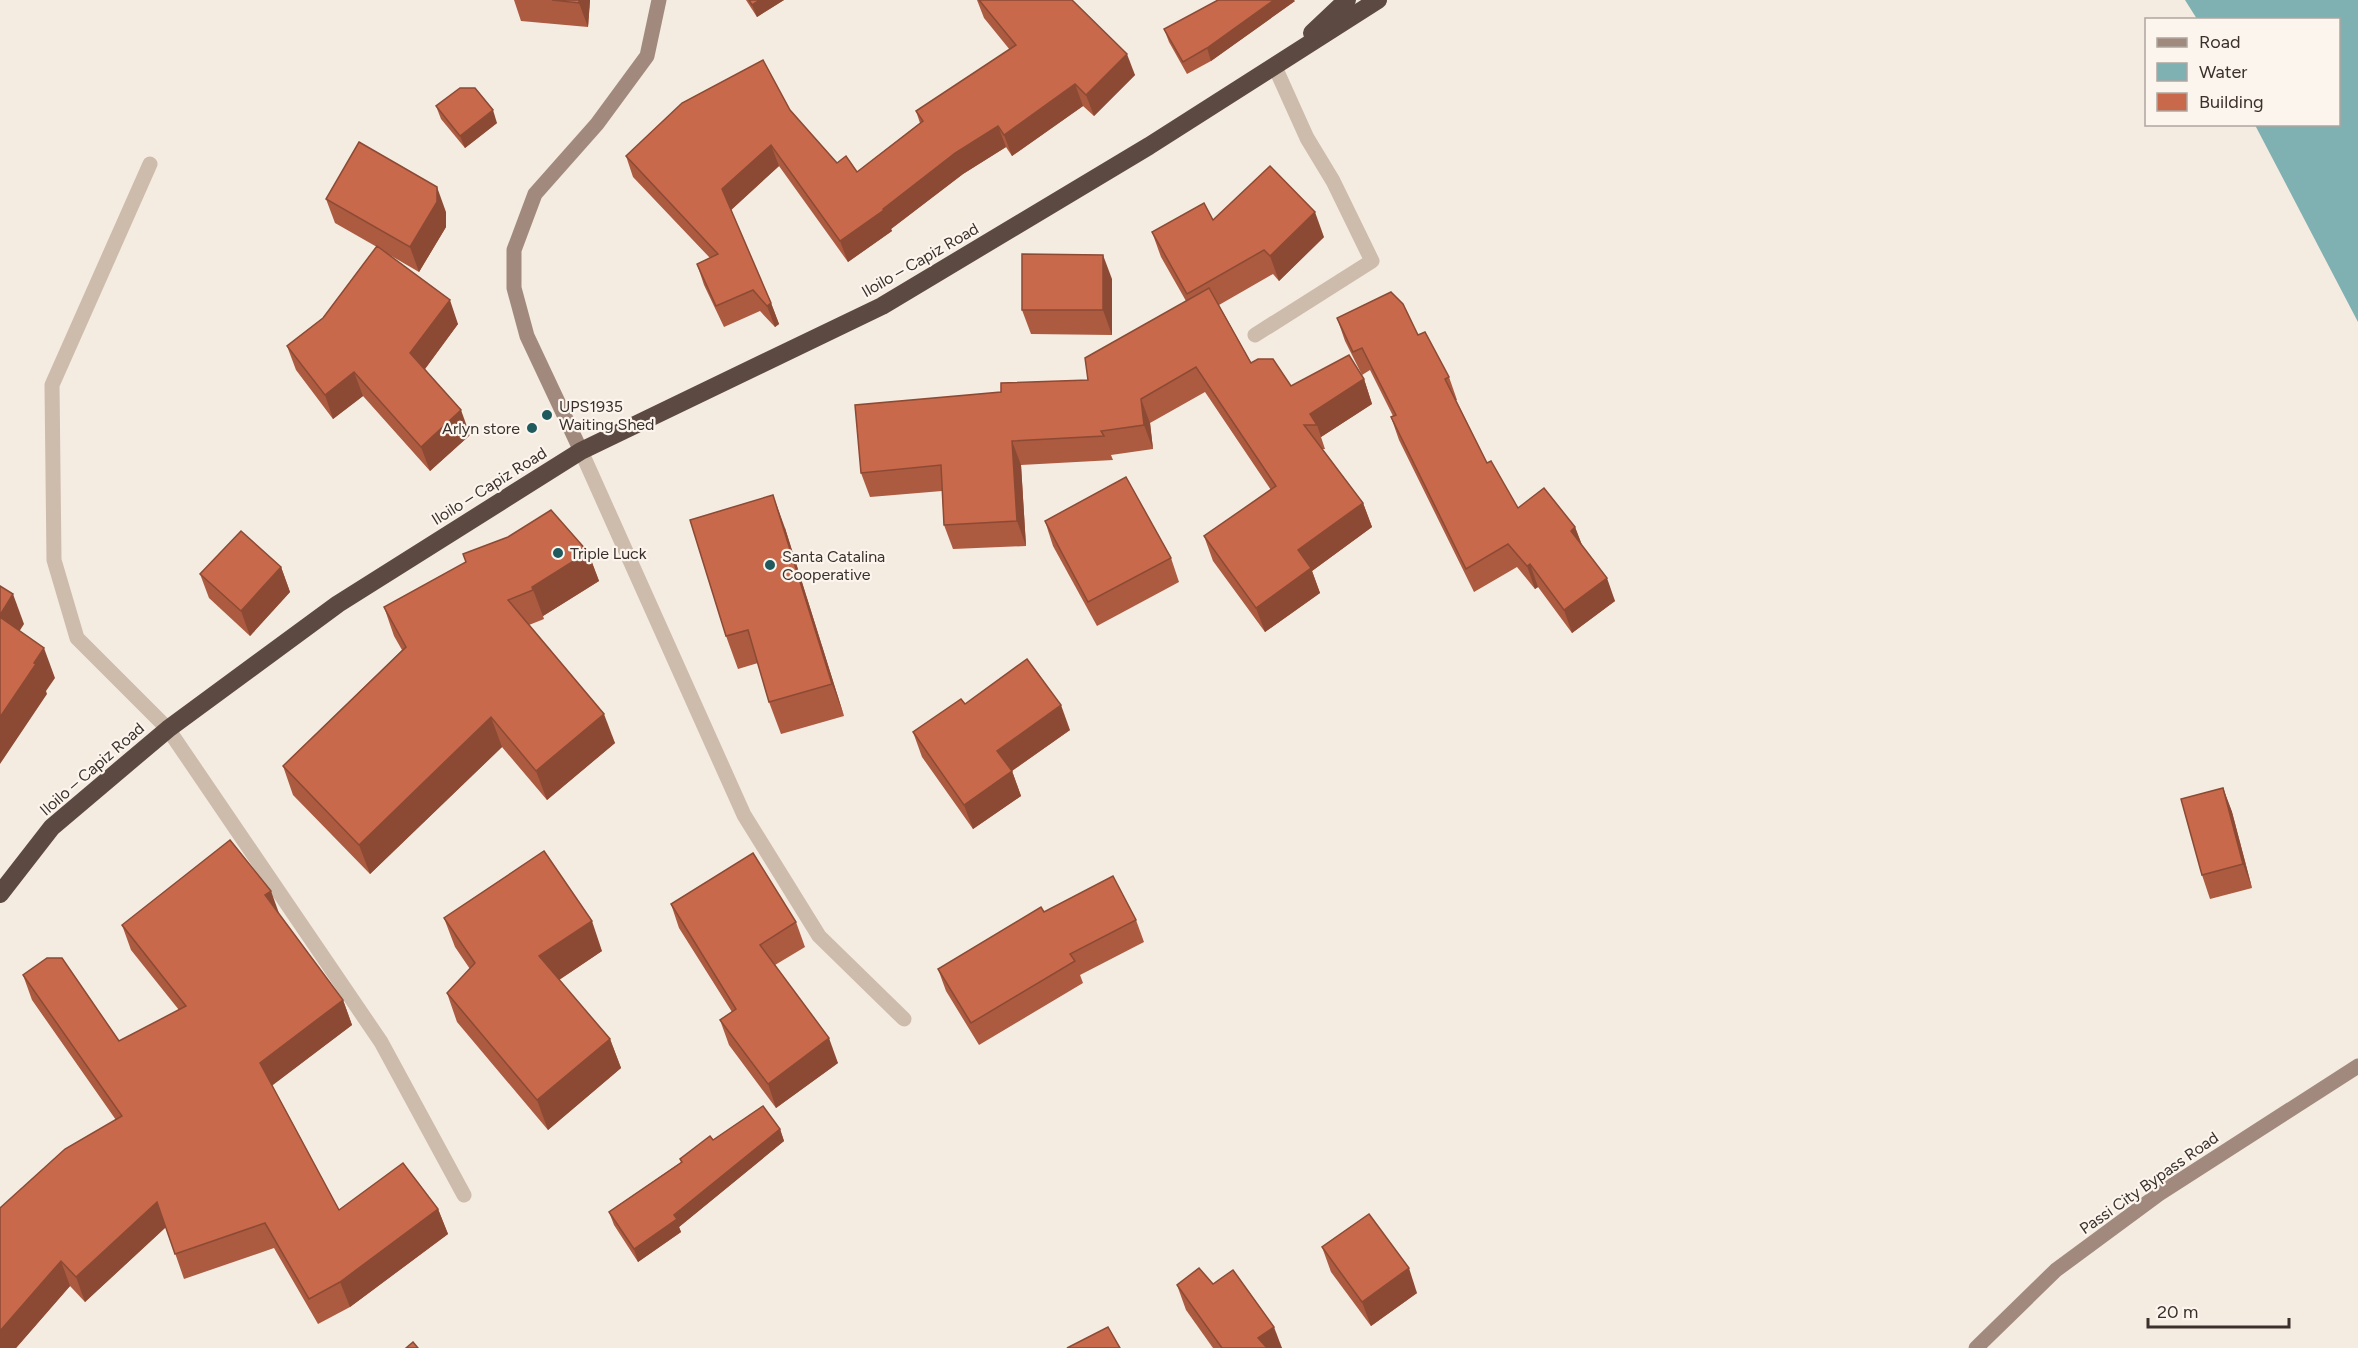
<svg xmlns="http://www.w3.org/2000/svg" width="2358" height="1348" font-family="Figtree,sans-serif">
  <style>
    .water { fill: #7fb0b2 }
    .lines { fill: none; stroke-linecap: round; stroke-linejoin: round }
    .lane { stroke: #cdbbac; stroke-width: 15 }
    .street { stroke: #cdbbac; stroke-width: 15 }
    .secondary { stroke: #a18a7d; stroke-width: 15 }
    .highway { stroke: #5c4a42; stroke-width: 18 }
    .wall { fill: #ac5a40 }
    .shaded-wall { fill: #8c4a34 }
    .building { fill: #c8694b; stroke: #8c4a34; stroke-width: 1.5 }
    .poi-dot { fill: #1f5a5e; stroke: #fbf5ee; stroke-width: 2 }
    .labels { text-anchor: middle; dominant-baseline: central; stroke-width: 4.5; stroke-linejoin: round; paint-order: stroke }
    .street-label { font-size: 16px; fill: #3b302b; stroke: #fbf5ee }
    .poi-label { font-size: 16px; fill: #3b302b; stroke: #fbf5ee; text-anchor: start }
  </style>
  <rect width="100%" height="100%" fill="#f4ebe1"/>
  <!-- water -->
  <polygon class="water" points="2185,0 2358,0 2358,322 2255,125 2338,124 2338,20 2197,19"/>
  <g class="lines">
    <!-- lane -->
    <polyline class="lane" points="150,164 52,385 54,560 77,638 168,729"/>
    <!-- street -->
    <g class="street">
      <polyline points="1255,335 1372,261 1333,181 1307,138 1275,67"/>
      <polyline points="581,451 744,815 819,936 904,1019"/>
      <polyline points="168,729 381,1042 464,1195"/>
    </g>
    <!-- secondary -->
    <g class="secondary">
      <polyline points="581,451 527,336 514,288 514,250 535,194 597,124 647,56 659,0"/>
      <polyline points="1976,1348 2056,1270 2159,1194 2358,1066"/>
    </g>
    <!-- highway -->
    <g class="highway">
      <polyline points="1312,33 1347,0"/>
      <polyline points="0,894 52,827 168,729 338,604 581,451 882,306 1149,146 1378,0"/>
    </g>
  </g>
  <!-- wall -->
  <g class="wall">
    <polygon points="514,0 590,0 588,27 521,21"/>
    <polygon points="746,0 784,0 757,17"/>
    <polygon points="977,0 1072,0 1135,75 1094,116 1083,106 1012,156 1006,147 963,174 891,229 892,231 848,262 779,166 731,210 771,303 779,324 775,327 760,311 724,327 704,285 697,264 710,258 633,177 626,156 790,110 837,163 857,172 920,123 916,111 1010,50 984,18"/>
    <polygon points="1295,1 1211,61 1187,74 1169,42 1164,29"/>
    <polygon points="436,106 497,123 465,148 441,119"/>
    <polygon points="326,199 446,212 446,227 419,272 388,254 458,324 425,369 470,435 430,471 363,396 333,419 296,370 287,346 323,318 377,247 335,223"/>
    <polygon points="1213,220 1324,237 1279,281 1273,274 1219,305 1251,363 1291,386 1364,379 1372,404 1321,437 1325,449 1322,449 1363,503 1372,527 1312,571 1320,593 1265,632 1213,561 1204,536 1271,490 1205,392 1150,423 1153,449 1111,455 1113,460 1021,465 1026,546 953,549 944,525 942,491 870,497 861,473 1001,392 1088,380 1186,301 1161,257 1152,232"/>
    <polygon points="1112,279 1112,335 1031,334 1022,310"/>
    <polygon points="1337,318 1418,335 1449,377 1457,400 1456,400 1487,463 1518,508 1575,527 1582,546 1615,601 1572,633 1538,587 1535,589 1517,567 1474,592 1399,440 1391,417 1393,416 1370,370 1362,375 1345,341"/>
    <polygon points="1045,521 1171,558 1179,582 1097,626 1053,546"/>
    <polygon points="785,528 844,716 781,734 769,702 758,663 738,669 726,636"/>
    <polygon points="588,552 599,581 543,616 544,619 529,625 615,743 547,800 502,747 370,874 293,795 283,766 402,650 394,636 384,607"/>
    <polygon points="281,567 290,592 250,636 209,598 200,574"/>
    <polygon points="965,704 1070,730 1012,771 1021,796 973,829 922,757 913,732"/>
    <polygon points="2223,788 2232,812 2252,888 2210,899 2202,875"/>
    <polygon points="671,904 796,922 805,947 775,965 838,1063 776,1108 729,1045 720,1020 732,1012 679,928"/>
    <polygon points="1044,912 1136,920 1144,942 1080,975 1083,983 979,1045 946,991 938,969"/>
    <polygon points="279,914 343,1000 352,1025 272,1085 339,1210 438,1209 448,1234 350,1307 318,1324 274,1248 184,1279 166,1227 85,1302 70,1286 16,1348 0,1348 116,1120 32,1000 23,975 119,1041 179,1010 131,950 122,925"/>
    <polygon points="444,918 602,951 559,980 610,1039 621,1068 548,1130 457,1022 447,993 470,969 455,947"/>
    <polygon points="780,1129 784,1141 679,1227 681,1232 638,1262 614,1225 609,1212 681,1162 680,1159 713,1140"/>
    <polygon points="1322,1247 1417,1293 1371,1326 1331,1272"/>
    <polygon points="1213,1284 1282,1348 1213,1348 1186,1310 1177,1285"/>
  </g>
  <!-- shaded-wall -->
  <g class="shaded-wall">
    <polygon points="579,0 590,0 588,27 579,3"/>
    <polygon points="760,0 784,0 757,17 752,5"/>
    <polygon points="1274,0 1294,0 1295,1 1211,61 1207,48"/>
    <polygon points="1127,54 1135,75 1094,116 1086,95"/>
    <polygon points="1075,84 1083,106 1012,156 1004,135"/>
    <polygon points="493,110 497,123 465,148 460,136"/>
    <polygon points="998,126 1006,147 963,174 891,229 892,231 848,262 840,241 955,153"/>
    <polygon points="771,145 779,166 730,211 722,189"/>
    <polygon points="437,187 446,212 446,227 419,272 410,247"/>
    <polygon points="1315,212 1324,237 1279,281 1270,256"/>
    <polygon points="1103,255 1112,279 1112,335 1103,310"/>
    <polygon points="450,300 458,324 419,377 410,353"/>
    <polygon points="771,303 779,324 775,327 767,306"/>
    <polygon points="354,372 363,396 333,419 325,395"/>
    <polygon points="1364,379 1372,404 1321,437 1317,425 1310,414"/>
    <polygon points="1141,399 1150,423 1153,449 1144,425"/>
    <polygon points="461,410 470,435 430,471 421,447"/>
    <polygon points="1012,441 1021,465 1026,546 1017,521"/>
    <polygon points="773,495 785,528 844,716 832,684"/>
    <polygon points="1363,503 1372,527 1312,571 1320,593 1265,632 1256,608 1298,550"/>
    <polygon points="1575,527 1584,550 1571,531"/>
    <polygon points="588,552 599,581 543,616 532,587"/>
    <polygon points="1530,564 1538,587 1535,589 1527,566"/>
    <polygon points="281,567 290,592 250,636 241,611"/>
    <polygon points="1607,578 1615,601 1572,633 1564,610"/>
    <polygon points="13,594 24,624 10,646 0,618 0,615"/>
    <polygon points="44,648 55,678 46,691 47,694 0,764 0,717 34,663"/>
    <polygon points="1061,705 1070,730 1006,775 997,751"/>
    <polygon points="604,714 615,743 547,800 536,771"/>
    <polygon points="491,717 502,747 370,874 359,845"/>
    <polygon points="1012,771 1021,796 973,829 964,805"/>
    <polygon points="2223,788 2232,812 2252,888 2243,864"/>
    <polygon points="271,891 280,916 265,895"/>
    <polygon points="592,921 602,951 550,986 539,956"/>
    <polygon points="343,1000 352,1025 269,1088 260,1063"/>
    <polygon points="829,1038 838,1063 776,1108 768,1084"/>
    <polygon points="610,1039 621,1068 548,1130 537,1100"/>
    <polygon points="780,1129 784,1141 679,1227 681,1232 638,1262 634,1249 674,1215"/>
    <polygon points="157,1202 166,1227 85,1302 76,1277"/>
    <polygon points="438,1209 448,1234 350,1307 340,1282"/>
    <polygon points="61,1261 70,1286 16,1348 0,1348 0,1331"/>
    <polygon points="1409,1268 1417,1293 1371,1326 1362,1302"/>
    <polygon points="1274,1327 1282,1348 1262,1348 1258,1338"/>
  </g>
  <!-- building -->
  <g class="building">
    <polygon points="552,0 579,0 579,3"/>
    <polygon points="749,0 760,0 752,5"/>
    <polygon points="979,0 1072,0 1127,54 1086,95 1075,84 1004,135 998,126 955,153 883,209 884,210 840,241 771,145 722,189 771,303 767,306 753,290 716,306 697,264 718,254 626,156 682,103 763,60 790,110 837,163 846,156 857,172 923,121 916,111 1016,45"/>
    <polygon points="1218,0 1274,0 1207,48 1183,62 1164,29"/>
    <polygon points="460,88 475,88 493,110 460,136 436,106"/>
    <polygon points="359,142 437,187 437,202 410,247 326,199"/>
    <polygon points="1270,166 1315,212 1270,256 1264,250 1187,294 1152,232 1204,203 1213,220"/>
    <polygon points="377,246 450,300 410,353 461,410 421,447 354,372 325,395 287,346 323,318"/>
    <polygon points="1022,254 1103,255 1103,310 1022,310"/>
    <polygon points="1209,288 1251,363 1258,359 1273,359 1291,386 1349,355 1364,379 1310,414 1317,425 1304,425 1363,503 1298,550 1311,568 1256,608 1204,536 1276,486 1196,367 1141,399 1144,425 1101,431 1104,436 1012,441 1017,521 944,525 941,465 861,473 855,405 1001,392 1001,383 1088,380 1085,358"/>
    <polygon points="1391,292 1403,304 1418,335 1425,332 1449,377 1445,379 1487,463 1491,461 1518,508 1544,488 1575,527 1571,531 1607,578 1564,610 1530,564 1527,566 1508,544 1466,569 1391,417 1396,415 1362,348 1353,352 1337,318"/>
    <polygon points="1126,477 1171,558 1088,602 1045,521"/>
    <polygon points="773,495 832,684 769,702 748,630 726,636 690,520"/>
    <polygon points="551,510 588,552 532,587 533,590 508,600 604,714 536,771 491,717 359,845 283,766 406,647 384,607 466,562 463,554 508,537"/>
    <polygon points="241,531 281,567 241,611 200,574"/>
    <polygon points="0,586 13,594 0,615"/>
    <polygon points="0,617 44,648 34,663 36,664 0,717"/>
    <polygon points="1027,659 1061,705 997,751 1012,771 964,805 913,732 961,699 965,704"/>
    <polygon points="2223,788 2243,864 2202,875 2181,799"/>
    <polygon points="230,840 271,891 265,895 343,1000 260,1063 339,1210 403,1163 438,1209 340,1282 309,1299 265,1223 175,1254 157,1202 76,1277 61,1261 0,1331 0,1208 65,1149 122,1116 23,975 47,958 62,958 119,1041 186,1006 122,925"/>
    <polygon points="544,851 592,921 539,956 610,1039 537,1100 447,993 475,963 444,918"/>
    <polygon points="753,853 796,922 760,945 829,1038 768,1084 720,1020 736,1009 671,904"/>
    <polygon points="1113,876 1136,920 1070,954 1075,961 971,1023 938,969 1041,907 1044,912"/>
    <polygon points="763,1106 780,1129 674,1215 677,1219 634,1249 609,1212 682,1162 680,1159 710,1136 713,1140"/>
    <polygon points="1369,1214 1409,1268 1362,1302 1322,1247"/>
    <polygon points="1199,1268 1213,1284 1233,1270 1274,1327 1258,1338 1267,1348 1222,1348 1177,1285"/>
    <polygon points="1108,1327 1120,1348 1067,1348"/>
    <polygon points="413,1342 418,1348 406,1348"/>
  </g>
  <!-- markers -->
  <g class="poi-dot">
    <circle cx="547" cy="415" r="6"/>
    <circle cx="532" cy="428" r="6"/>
    <circle cx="558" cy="553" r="6"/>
    <circle cx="770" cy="565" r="6"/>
  </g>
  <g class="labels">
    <!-- street labels -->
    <g class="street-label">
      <text transform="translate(920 260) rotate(-30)">Iloilo – Capiz Road</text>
      <text transform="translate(489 486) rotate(-32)">Iloilo – Capiz Road</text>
      <text transform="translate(92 769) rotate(-41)">Iloilo – Capiz Road</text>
      <text transform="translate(2149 1183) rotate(-35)">Passi City Bypass Road</text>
    </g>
    <!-- poi labels -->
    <g class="poi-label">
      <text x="559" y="406">UPS1935<tspan x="559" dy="18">Waiting Shed</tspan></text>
      <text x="520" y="428" text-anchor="end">Arlyn store</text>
      <text x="570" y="553">Triple Luck</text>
      <text x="782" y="556">Santa Catalina<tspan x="782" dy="18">Cooperative</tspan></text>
    </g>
  </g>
  <!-- legend -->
  <rect x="2145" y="18" width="195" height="108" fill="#fbf5ee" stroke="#aea6a0" stroke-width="1.5"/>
  <rect x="2157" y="38" width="30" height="9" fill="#a18a7d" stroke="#aea6a0" stroke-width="1.5"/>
  <text x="2199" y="48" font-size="18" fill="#3b302b">Road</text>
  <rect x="2157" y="63" width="30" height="18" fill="#7fb0b2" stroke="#aea6a0" stroke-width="1.5"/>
  <text x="2199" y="78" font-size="18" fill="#3b302b">Water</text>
  <rect x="2157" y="93" width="30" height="18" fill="#c8694b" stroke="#aea6a0" stroke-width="1.5"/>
  <text x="2199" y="108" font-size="18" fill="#3b302b">Building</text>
  <!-- scale -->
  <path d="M2148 1318v9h141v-9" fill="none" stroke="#3b302b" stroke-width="3"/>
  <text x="2157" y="1318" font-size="18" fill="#3b302b" stroke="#fbf5ee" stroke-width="4.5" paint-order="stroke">20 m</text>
</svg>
